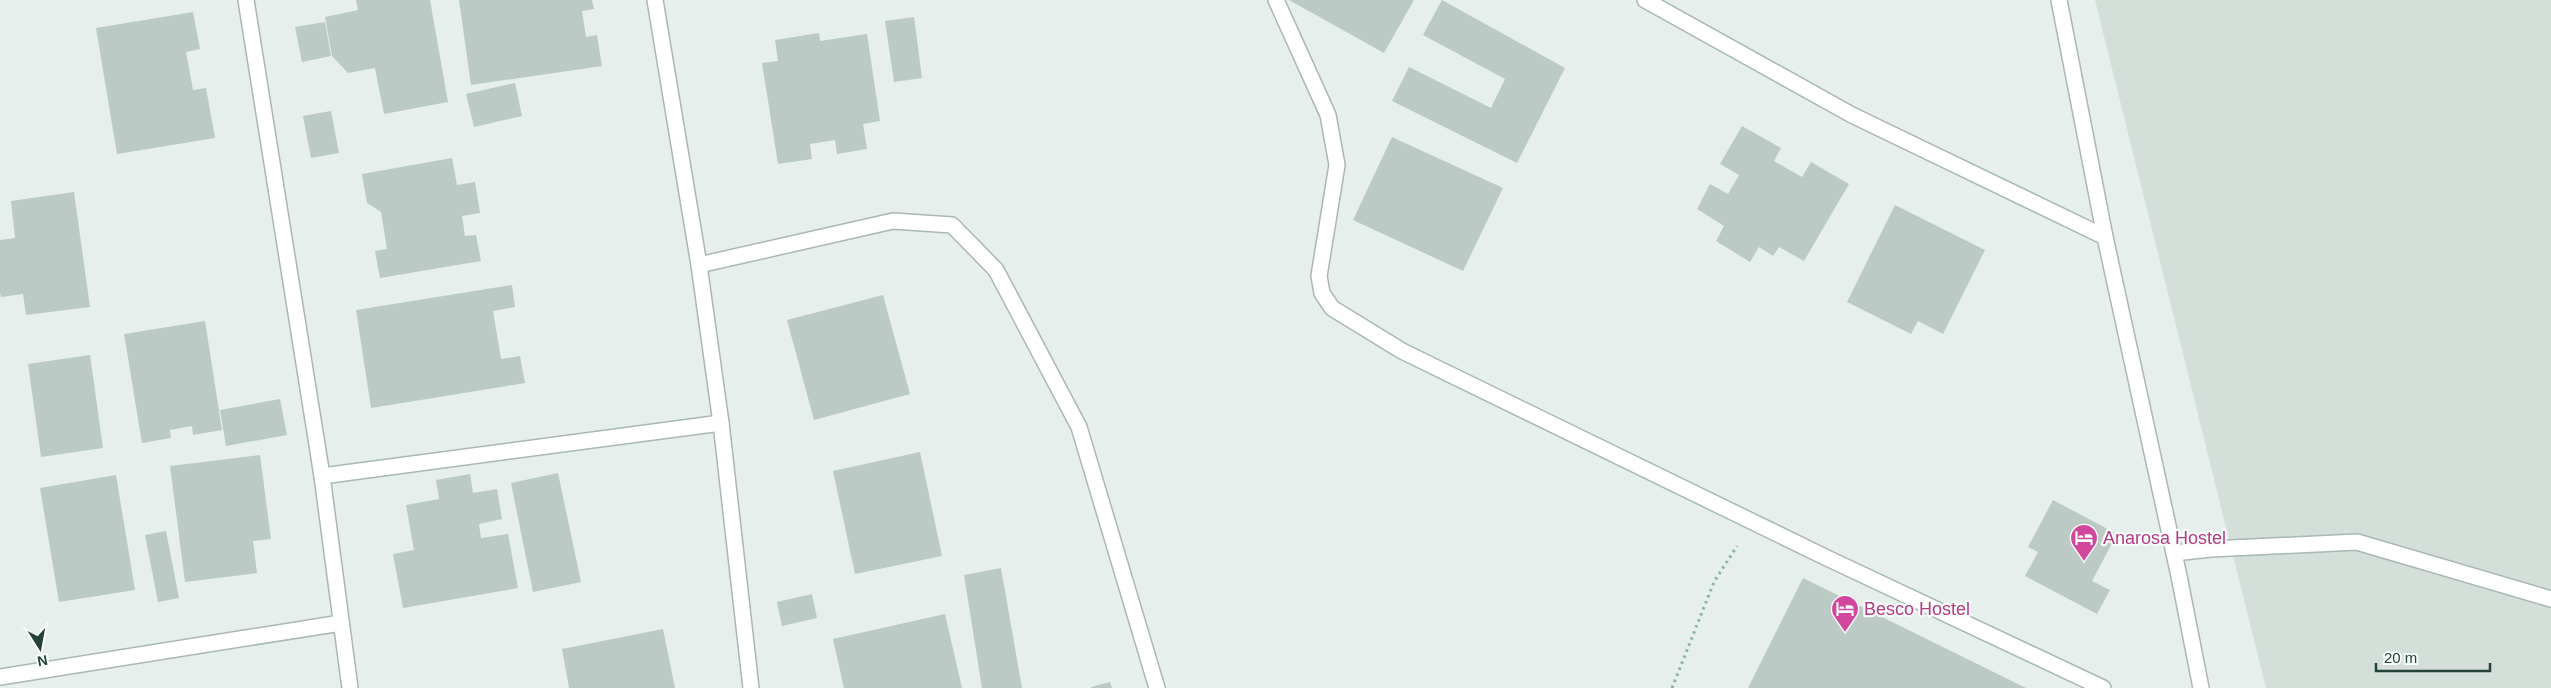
<svg xmlns="http://www.w3.org/2000/svg" width="2551" height="688" font-family="Helvetica,sans-serif">
  <style>
    .built { fill: #d4dfda }
    .building { fill: #bbcac4 }
    .lines { fill: none; stroke-linecap: round; stroke-linejoin: round }
    .service-casing { stroke: #a8b8b2; stroke-width: 18 }
    .minor-casing { stroke: #a8b8b2; stroke-width: 18 }
    .path { stroke: #86b3a5; stroke-width: 3; stroke-dasharray: 2.5 4; stroke-linecap: butt }
    .service { stroke: #fff; stroke-width: 15 }
    .minor { stroke: #fff; stroke-width: 15 }
    .labels { text-anchor: middle; dominant-baseline: central; stroke-width: 4.5; stroke-linejoin: round; paint-order: stroke }
    .hotel-label { font-size: 18px; fill: #b23c85; stroke: #f7fbf9; text-anchor: start }
  </style>
  <rect width="100%" height="100%" fill="#e6efeb"/>
  <!-- built -->
  <polygon class="built" points="2095,0 2551,0 2551,688 2266,688"/>
  <!-- building -->
  <g class="building">
    <polygon points="356,0 430,0 448,102 384,114 375,68 348,73 332,56 325,17 358,10"/>
    <polygon points="459,0 592,0 594,9 582,11 586,37 597,35 602,66 471,85"/>
    <polygon points="1289,0 1414,0 1384,53"/>
    <polygon points="1442,0 1565,68 1517,163 1392,101 1409,67 1491,108 1505,79 1423,35"/>
    <polygon points="193,12 200,49 186,52 193,90 206,88 215,138 117,154 96,28"/>
    <polygon points="914,17 922,78 894,82 885,21"/>
    <polygon points="325,22 331,56 302,62 295,27"/>
    <polygon points="819,33 820,41 867,34 880,121 863,124 867,149 837,154 835,140 810,144 812,159 778,164 762,63 778,61 775,40"/>
    <polygon points="515,83 522,116 474,127 466,94"/>
    <polygon points="331,111 339,153 311,158 303,116"/>
    <polygon points="1742,126 1781,148 1774,161 1802,177 1811,162 1849,184 1804,261 1779,247 1773,256 1759,247 1750,262 1716,241 1724,226 1697,209 1710,184 1728,194 1739,175 1720,164"/>
    <polygon points="1392,137 1503,188 1463,271 1353,220"/>
    <polygon points="452,158 457,185 475,182 480,213 462,216 465,236 476,235 481,261 380,278 375,251 387,249 381,212 367,203 362,174"/>
    <polygon points="74,192 90,307 26,315 23,294 1,297 0,293 0,240 15,238 11,201"/>
    <polygon points="1895,205 1985,250 1943,334 1918,321 1911,334 1847,302"/>
    <polygon points="512,285 515,307 493,311 501,359 520,356 525,383 371,408 356,310"/>
    <polygon points="883,295 910,394 814,420 787,320"/>
    <polygon points="205,321 222,430 193,435 192,426 170,430 171,438 142,443 124,334"/>
    <polygon points="90,355 103,448 41,457 28,364"/>
    <polygon points="280,399 287,435 226,446 220,410"/>
    <polygon points="920,452 942,556 855,574 833,471"/>
    <polygon points="260,455 271,539 253,541 257,573 185,582 170,466"/>
    <polygon points="558,473 581,582 533,592 511,483"/>
    <polygon points="470,474 473,493 497,489 502,519 479,524 481,538 508,534 518,588 403,608 393,554 414,550 406,505 439,499 436,480"/>
    <polygon points="116,475 135,590 59,602 40,488"/>
    <polygon points="2053,500 2117,534 2092,581 2110,590 2097,614 2025,576 2038,552 2028,547"/>
    <polygon points="166,531 179,598 158,602 145,535"/>
    <polygon points="1001,568 1022,688 982,688 964,575"/>
    <polygon points="1803,578 2026,688 1748,688"/>
    <polygon points="812,594 817,618 782,626 777,602"/>
    <polygon points="945,614 962,688 844,688 833,639"/>
    <polygon points="663,629 675,688 569,688 562,649"/>
    <polygon points="1110,682 1112,688 1091,688 1091,687"/>
  </g>
  <g class="lines">
    <defs>
      <polyline id="service" points="2174,553 2211,549 2357,542 2551,599"/>
      <g id="minor">
        <polyline points="246,0 322,476 350,688"/>
        <polyline points="655,0 699,265 721,423 751,688"/>
        <polyline points="1276,0 1328,115 1337,165 1319,276 1322,293 1332,308 1402,351 1827,558 2103,688"/>
        <polyline points="1645,0 1852,115 2105,237"/>
        <polyline points="2059,0 2105,237 2179,576 2201,688"/>
        <polyline points="699,265 893,221 952,225 996,270 1079,427 1157,688"/>
        <polyline points="322,476 721,423"/>
        <polyline points="0,677 341,623"/>
      </g>
    </defs>
    <!-- service casing -->
    <use href="#service" class="service-casing"/>
    <!-- minor casing -->
    <use href="#minor" class="minor-casing"/>
    <!-- path -->
    <polyline class="path" points="1672,688 1714,582 1737,546"/>
    <!-- service -->
    <use href="#service" class="service"/>
    <!-- minor -->
    <use href="#minor" class="minor"/>
  </g>
  <!-- icons -->
  <defs>
    <symbol id="hotel-pin" viewBox="-11 -11 22 30"><path d="M0 17L-7.5 6A9.5 9.5 0 1 1 7.5 6Z" fill="#d1479c" stroke="#f7fbf9"/><path d="M-6-4.5h1.5V1H6V5H4.5V3h-9V5H-6ZM-4 0a1.8 1.8 0 1 1 3.6 0ZM.5 0V-2.5h3Q6-2.5 6 0Z" fill="#fff"/></symbol>
  </defs>
  <g fill-rule="evenodd">
    <use href="#hotel-pin" x="2068" y="522" width="32" height="43"/>
    <use href="#hotel-pin" x="1829" y="593" width="32" height="43"/>
  </g>
  <g class="labels">
    <!-- hotel labels -->
    <g class="hotel-label">
      <text x="2103" y="538">Anarosa Hostel</text>
      <text x="1864" y="609">Besco Hostel</text>
    </g>
  </g>
  <!-- north arrow -->
  <g transform="translate(40 648) rotate(169)" stroke="#f7fbf9" stroke-width="4" paint-order="stroke">
  <path d="M0-4L9 19L0 12L-9 19Z" fill="#24423a"/>
  <text y="-8" font-size="14" font-weight="bold" text-anchor="middle" fill="#24423a">N</text>
  </g>
  <!-- scale -->
  <path d="M2376 663v8h114v-8" fill="none" stroke="#24423a" stroke-width="2.5"/>
  <text x="2384" y="663" font-size="15" fill="#24423a" stroke="#f7fbf9" stroke-width="4" paint-order="stroke">20 m</text>
</svg>
